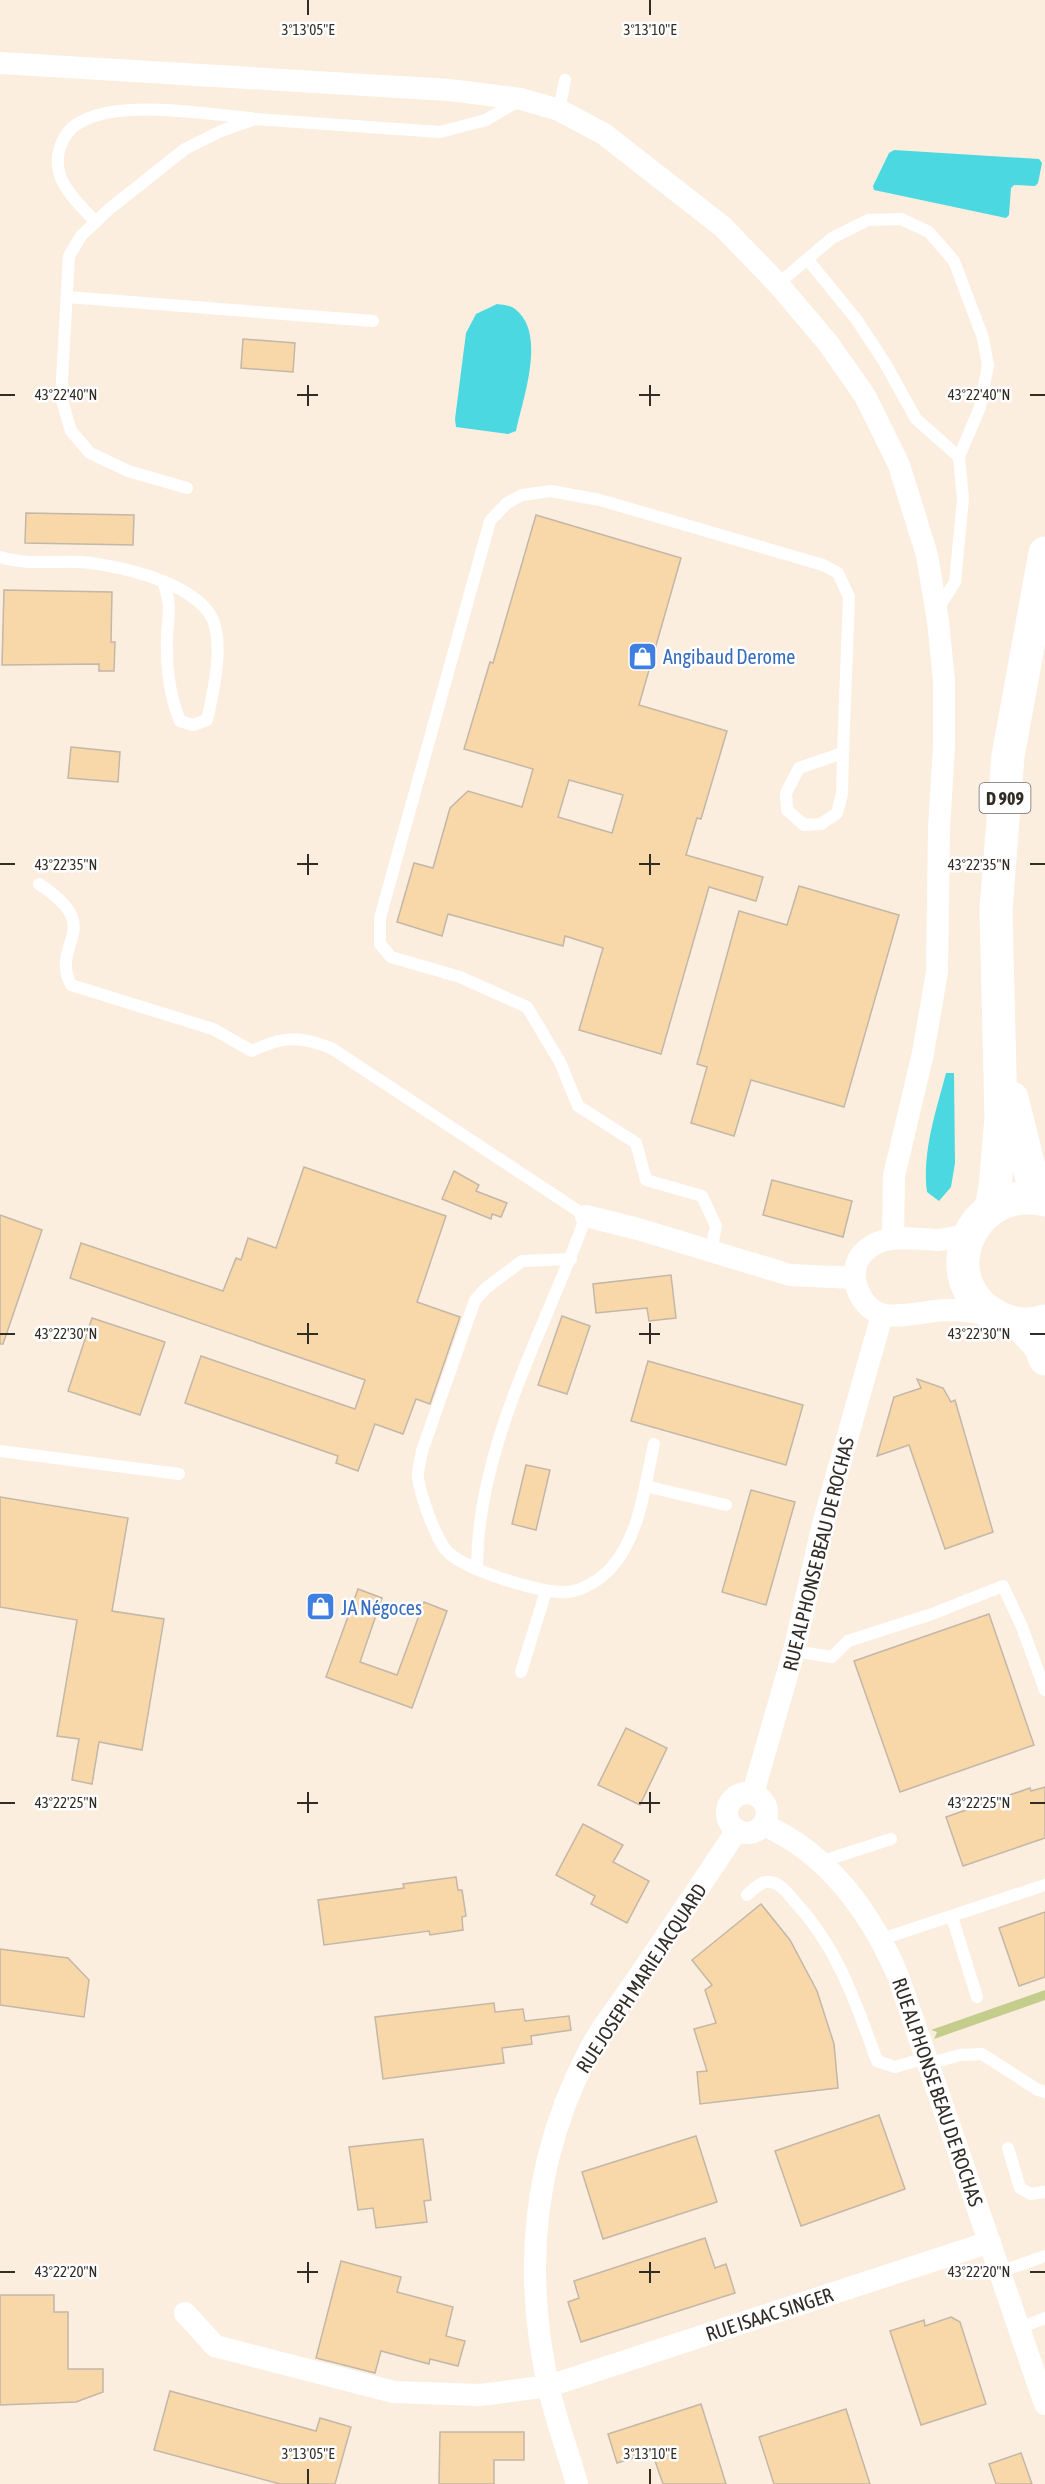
<svg xmlns="http://www.w3.org/2000/svg" width="1045" height="2484" font-family="'Asap Condensed',sans-serif">
  <style>
    .green { fill: #c4cd8b }
    .water { fill: #4cd8e0 }
    .building { fill: #f8d7a8; stroke: #c3b7a8; stroke-width: 1.5; fill-rule: evenodd }
    .lines { fill: none; stroke-linecap: round; stroke-linejoin: round }
    .service { stroke: #fff; stroke-width: 12 }
    .minor { stroke: #fff; stroke-width: 22 }
    .primary { stroke: #fff; stroke-width: 33 }
    .ticks { fill: none; stroke: #312c26; stroke-width: 2 }
    .labels { text-anchor: middle; dominant-baseline: central; stroke-width: 5; stroke-linejoin: round; paint-order: stroke }
    .shield { fill: #fefefe; stroke: #6e6b67; stroke-width: 1.5 }
    .shield-label { font-size: 18px; font-weight: bold; fill: #312c26 }
    .shop-label { font-size: 20px; fill: #366cbe; stroke: #fefefe; text-anchor: start }
    .street-label { font-size: 20px; fill: #312c26; stroke: #fefefe }
    .ticks-label { font-size: 15px; text-anchor: middle; fill: #312c26; stroke: #fefefe; stroke-width: 5; stroke-linejoin: round; paint-order: stroke }
  </style>
  <rect width="100%" height="100%" fill="#fceedf"/>
  <!-- green -->
  <polygon class="green" points="1045,1990 1045,2000 934,2039 937,2032 931,2030"/>
  <!-- water -->
  <g class="water">
    <polygon points="894,150 1039,159 1042,163 1038,183 1035,186 1014,185 1011,188 1009,215 1006,218 874,190 873,186 889,153"/>
    <path d="M497 304C503 305 511 305 515 309 547 333 523 398 516 431L508 434 456 427 455 419 466 333 476 314Z"/>
    <path d="M946 1073H954L955 1163 951 1187 939 1201 927 1192C922 1152 936 1111 946 1073Z"/>
  </g>
  <!-- building -->
  <g class="building">
    <polygon points="243,339 295,343 293,372 241,368"/>
    <polygon points="26,513 134,515 133,545 25,543"/>
    <path d="M536 515 681 558 639 705 727 731 701 819 697 818 686 855 763 877 756 901 709 887 661 1054 579 1030 603 948 565 936 563 946 448 914 442 936 397 922 414 863 433 868 450 808 468 791 522 807 533 769 464 749 490 662 493 663ZM569 780 623 795 612 833 558 817Z"/>
    <polygon points="4,590 112,592 111,642 115,642 114,671 99,671 99,664 2,665"/>
    <polygon points="71,747 120,752 118,782 68,778"/>
    <polygon points="799,886 899,915 844,1107 751,1080 734,1136 691,1123 707,1067 697,1064 739,911 787,925"/>
    <polygon points="304,1167 446,1216 417,1302 460,1317 430,1404 416,1399 403,1434 375,1424 358,1471 336,1463 338,1456 185,1403 201,1356 355,1409 365,1380 70,1278 81,1243 223,1291 236,1258 241,1260 248,1238 276,1248"/>
    <polygon points="454,1171 479,1185 476,1191 507,1203 501,1217 492,1214 491,1219 442,1199"/>
    <polygon points="772,1180 852,1201 843,1237 763,1215"/>
    <polygon points="0,1215 42,1230 3,1344 0,1344"/>
    <polygon points="671,1275 676,1318 649,1321 647,1308 596,1313 593,1284"/>
    <polygon points="562,1316 590,1326 567,1394 538,1385"/>
    <polygon points="92,1318 165,1342 140,1415 68,1391"/>
    <polygon points="648,1361 803,1405 786,1465 631,1421"/>
    <polygon points="917,1379 943,1388 951,1402 955,1400 993,1532 945,1549 909,1445 877,1456 894,1397 921,1388"/>
    <polygon points="526,1465 550,1470 536,1530 512,1524"/>
    <polygon points="751,1490 795,1502 766,1605 722,1592"/>
    <polygon points="0,1497 128,1518 112,1611 164,1619 142,1750 99,1742 92,1784 72,1780 79,1739 57,1736 77,1620 0,1607"/>
    <polygon points="358,1589 382,1598 360,1662 397,1675 424,1602 447,1611 412,1708 326,1677"/>
    <polygon points="989,1614 1034,1745 900,1792 854,1661"/>
    <polygon points="626,1728 667,1748 640,1805 598,1785"/>
    <polygon points="1045,1787 1045,1838 963,1866 946,1817 1030,1788 1031,1791"/>
    <polygon points="583,1824 623,1845 613,1862 649,1881 627,1923 591,1904 595,1896 556,1875"/>
    <polygon points="456,1877 458,1890 462,1890 466,1916 462,1917 463,1930 430,1935 429,1931 324,1945 318,1900 404,1888 403,1884"/>
    <polygon points="761,1904 790,1940 817,1991 834,2044 838,2088 700,2104 697,2072 707,2071 694,2029 716,2023 705,1990 712,1985 692,1960"/>
    <polygon points="1045,1912 1045,1977 1019,1986 999,1928"/>
    <polygon points="0,1949 68,1958 89,1980 84,2017 0,2005"/>
    <polygon points="494,2003 495,2012 523,2009 525,2021 569,2016 571,2030 531,2036 532,2044 502,2048 504,2063 383,2079 375,2017"/>
    <polygon points="879,2115 905,2189 801,2226 775,2151"/>
    <polygon points="696,2136 717,2202 603,2239 582,2172"/>
    <polygon points="423,2139 431,2200 424,2201 427,2222 376,2228 373,2208 358,2210 349,2147"/>
    <polygon points="705,2238 715,2268 726,2264 735,2293 581,2342 568,2302 579,2298 574,2281"/>
    <polygon points="341,2261 401,2277 397,2292 453,2307 446,2336 465,2341 458,2366 430,2359 429,2364 381,2351 375,2373 316,2358"/>
    <polygon points="0,2295 54,2295 54,2312 68,2312 68,2369 103,2369 103,2392 76,2402 0,2405"/>
    <polygon points="951,2317 960,2322 986,2404 921,2425 890,2331 924,2320 925,2326"/>
    <polygon points="170,2391 316,2431 320,2418 351,2427 335,2484 280,2484 154,2450"/>
    <polygon points="701,2404 726,2484 663,2484 652,2452 617,2463 608,2434"/>
    <polygon points="846,2409 870,2484 774,2484 759,2437"/>
    <polygon points="440,2432 524,2432 524,2460 494,2460 494,2484 439,2484"/>
    <polygon points="1021,2453 1032,2484 996,2484 989,2464"/>
  </g>
  <g class="lines">
    <!-- service -->
    <g class="service">
      <polyline points="559,110 565,80"/>
      <path d="M96 222C73 198 46 175 63 140 86 91 206 115 251 118"/>
      <polyline points="808,260 856,319 885,363 916,419 959,457 963,499 955,582 937,610"/>
      <polyline points="778,284 832,238 868,220 901,219 929,232 954,261 983,338 988,365 980,407 959,457"/>
      <polyline points="67,297 373,321"/>
      <polyline points="187,488 128,471 90,453 71,431 61,397 69,256 81,236 108,210 185,149 221,131 255,119 440,132 486,120 520,100"/>
      <path d="M0 557C23 565 54 561 78 562 115 564 196 582 213 620 224 647 213 693 207 720L193 725 180 721C169 694 166 667 167 638 168 614 172 608 164 584"/>
      <path d="M39 884C108 929 49 942 71 985L213 1029 252 1051C282 1036 300 1036 331 1048L586 1216C545 1331 477 1445 477 1569"/>
      <polyline points="711,1251 716,1226 702,1196 646,1180 636,1143 578,1106 560,1062 527,1007 460,977 391,957 380,944 380,918 490,521 507,503 522,495 551,491 600,500 823,565 838,573 849,597 843,753 799,768 786,793 787,810 804,825 821,824 837,813 842,794 843,753"/>
      <path d="M571 1259 522 1261 486 1288 475 1300 422 1451C421 1459 417 1470 418 1478 421 1496 434 1535 446 1550 461 1569 544 1595 568 1592 583 1591 602 1578 611 1568 640 1536 645 1484 654 1444"/>
      <polyline points="0,1451 179,1474"/>
      <polyline points="645,1486 726,1505"/>
      <polyline points="794,1651 832,1657 848,1641 932,1614 1003,1586 1022,1627 1045,1690"/>
      <polyline points="521,1672 546,1591"/>
      <polyline points="820,1862 891,1839"/>
      <path d="M747 1895C753 1890 761 1880 770 1882 781 1883 789 1895 795 1902 838 1948 856 2003 877 2061L895 2067 926 2058"/>
      <polyline points="952,1917 977,1997"/>
      <polyline points="882,1939 1045,1885"/>
      <polyline points="928,2064 960,2055 982,2054 1038,2090 1045,2092"/>
      <polyline points="1008,2148 1020,2188 1031,2194 1045,2192"/>
      <polyline points="1000,2272 1045,2256"/>
      <polyline points="1019,2328 1045,2318"/>
    </g>
    <!-- minor -->
    <g class="minor">
      <polyline points="0,63 449,90 521,99 559,110 604,134 723,227 778,284 828,343 865,396 899,465 927,555 938,621 944,681 944,746 939,829 937,972 923,1053 894,1176 893,1238"/>
      <polyline points="586,1216 638,1229 790,1275 854,1278"/>
      <path d="M968 1235C958 1236 947 1240 937 1240 912 1239 882 1232 863 1253 846 1271 858 1307 881 1314 895 1319 928 1311 945 1310 962 1310 978 1312 994 1316"/>
      <circle cx="747" cy="1813" r="20"/>
      <polyline points="753,1793 794,1651 823,1524 882,1315"/>
      <path d="M764 1825C828 1853 871 1913 898 1976L1045 2404"/>
      <polyline points="185,2313 215,2346 394,2392 480,2395 549,2386 990,2242"/>
      <path d="M577 2484C569 2455 558 2426 551 2397 522 2278 531 2163 588 2053 600 2029 618 2007 633 1985 668 1933 703 1882 737 1830"/>
    </g>
    <!-- primary -->
    <g class="primary">
      <polyline points="1012,1098 1033,1183 1043,1199"/>
      <path d="M1045 1200C969 1182 929 1285 1000 1318 1014 1325 1030 1326 1045 1321"/>
      <polyline points="991,1208 995,1188 1001,1117 996,910 1008,756 1045,553"/>
      <polyline points="1020,1324 1041,1347 1045,1359"/>
    </g>
  </g>
  <!-- ticks -->
  <path class="ticks" d="M308 0V15M650 0V15M308 385V406M650 385V406M0 395H15M297 395H318M639 395H660M1030 395H1045M308 854V875M650 854V875M0 864H15M297 864H318M639 864H660M1030 864H1045M308 1323V1344M650 1323V1344M0 1334H15M297 1334H318M639 1334H660M1030 1334H1045M308 1792V1813M650 1792V1813M0 1803H15M297 1803H318M639 1803H660M1030 1803H1045M308 2262V2283M650 2262V2283M0 2272H15M297 2272H318M639 2272H660M1030 2272H1045M308 2469V2484M650 2469V2484"/>
  <!-- icons -->
  <defs>
    <symbol id="shop-square" viewBox="-11 -11 22 22"><rect x="-9" y="-9" width="18" height="18" rx="4" fill="#3f7fe0" stroke="#fefefe"/><path d="M-5-2.5h2.3a2.7 3.5 0 0 1 5.4 0H5L5.5 6h-11ZM-1.5-2.5h3a1.5 2.3 0 0 0-3 0Z" fill="#fff"/></symbol>
  </defs>
  <g fill-rule="evenodd">
    <use href="#shop-square" x="626" y="640" width="33" height="33"/>
    <use href="#shop-square" x="304" y="1590" width="33" height="33"/>
  </g>
  <g class="labels">
    <!-- shield labels -->
    <rect class="shield" x="979.5" y="783" width="51" height="30" rx="4.5"/>
    <g class="shield-label">
      <text x="1005" y="798">D 909</text>
    </g>
    <!-- shop labels -->
    <g class="shop-label">
      <text x="663" y="656">Angibaud Derome</text>
      <text x="341" y="1607">JA Négoces</text>
    </g>
    <!-- street labels -->
    <g class="street-label">
      <text transform="translate(818 1554) rotate(-76)">RUE ALPHONSE BEAU DE ROCHAS</text>
      <text transform="translate(641 1978) rotate(-57)">RUE JOSEPH MARIE JACQUARD</text>
      <text transform="translate(938 2092) rotate(71)">RUE ALPHONSE BEAU DE ROCHAS</text>
      <text transform="translate(769 2314) rotate(-18)">RUE ISAAC SINGER</text>
    </g>
  </g>
  <g class="ticks-label">
    <text x="308" y="35">3°13'05"E</text>
    <text x="650" y="35">3°13'10"E</text>
    <text x="66" y="400">43°22'40"N</text>
    <text x="979" y="400">43°22'40"N</text>
    <text x="66" y="870">43°22'35"N</text>
    <text x="979" y="870">43°22'35"N</text>
    <text x="66" y="1339">43°22'30"N</text>
    <text x="979" y="1339">43°22'30"N</text>
    <text x="66" y="1808">43°22'25"N</text>
    <text x="979" y="1808">43°22'25"N</text>
    <text x="66" y="2277">43°22'20"N</text>
    <text x="979" y="2277">43°22'20"N</text>
    <text x="308" y="2459">3°13'05"E</text>
    <text x="650" y="2459">3°13'10"E</text>
  </g>
</svg>
